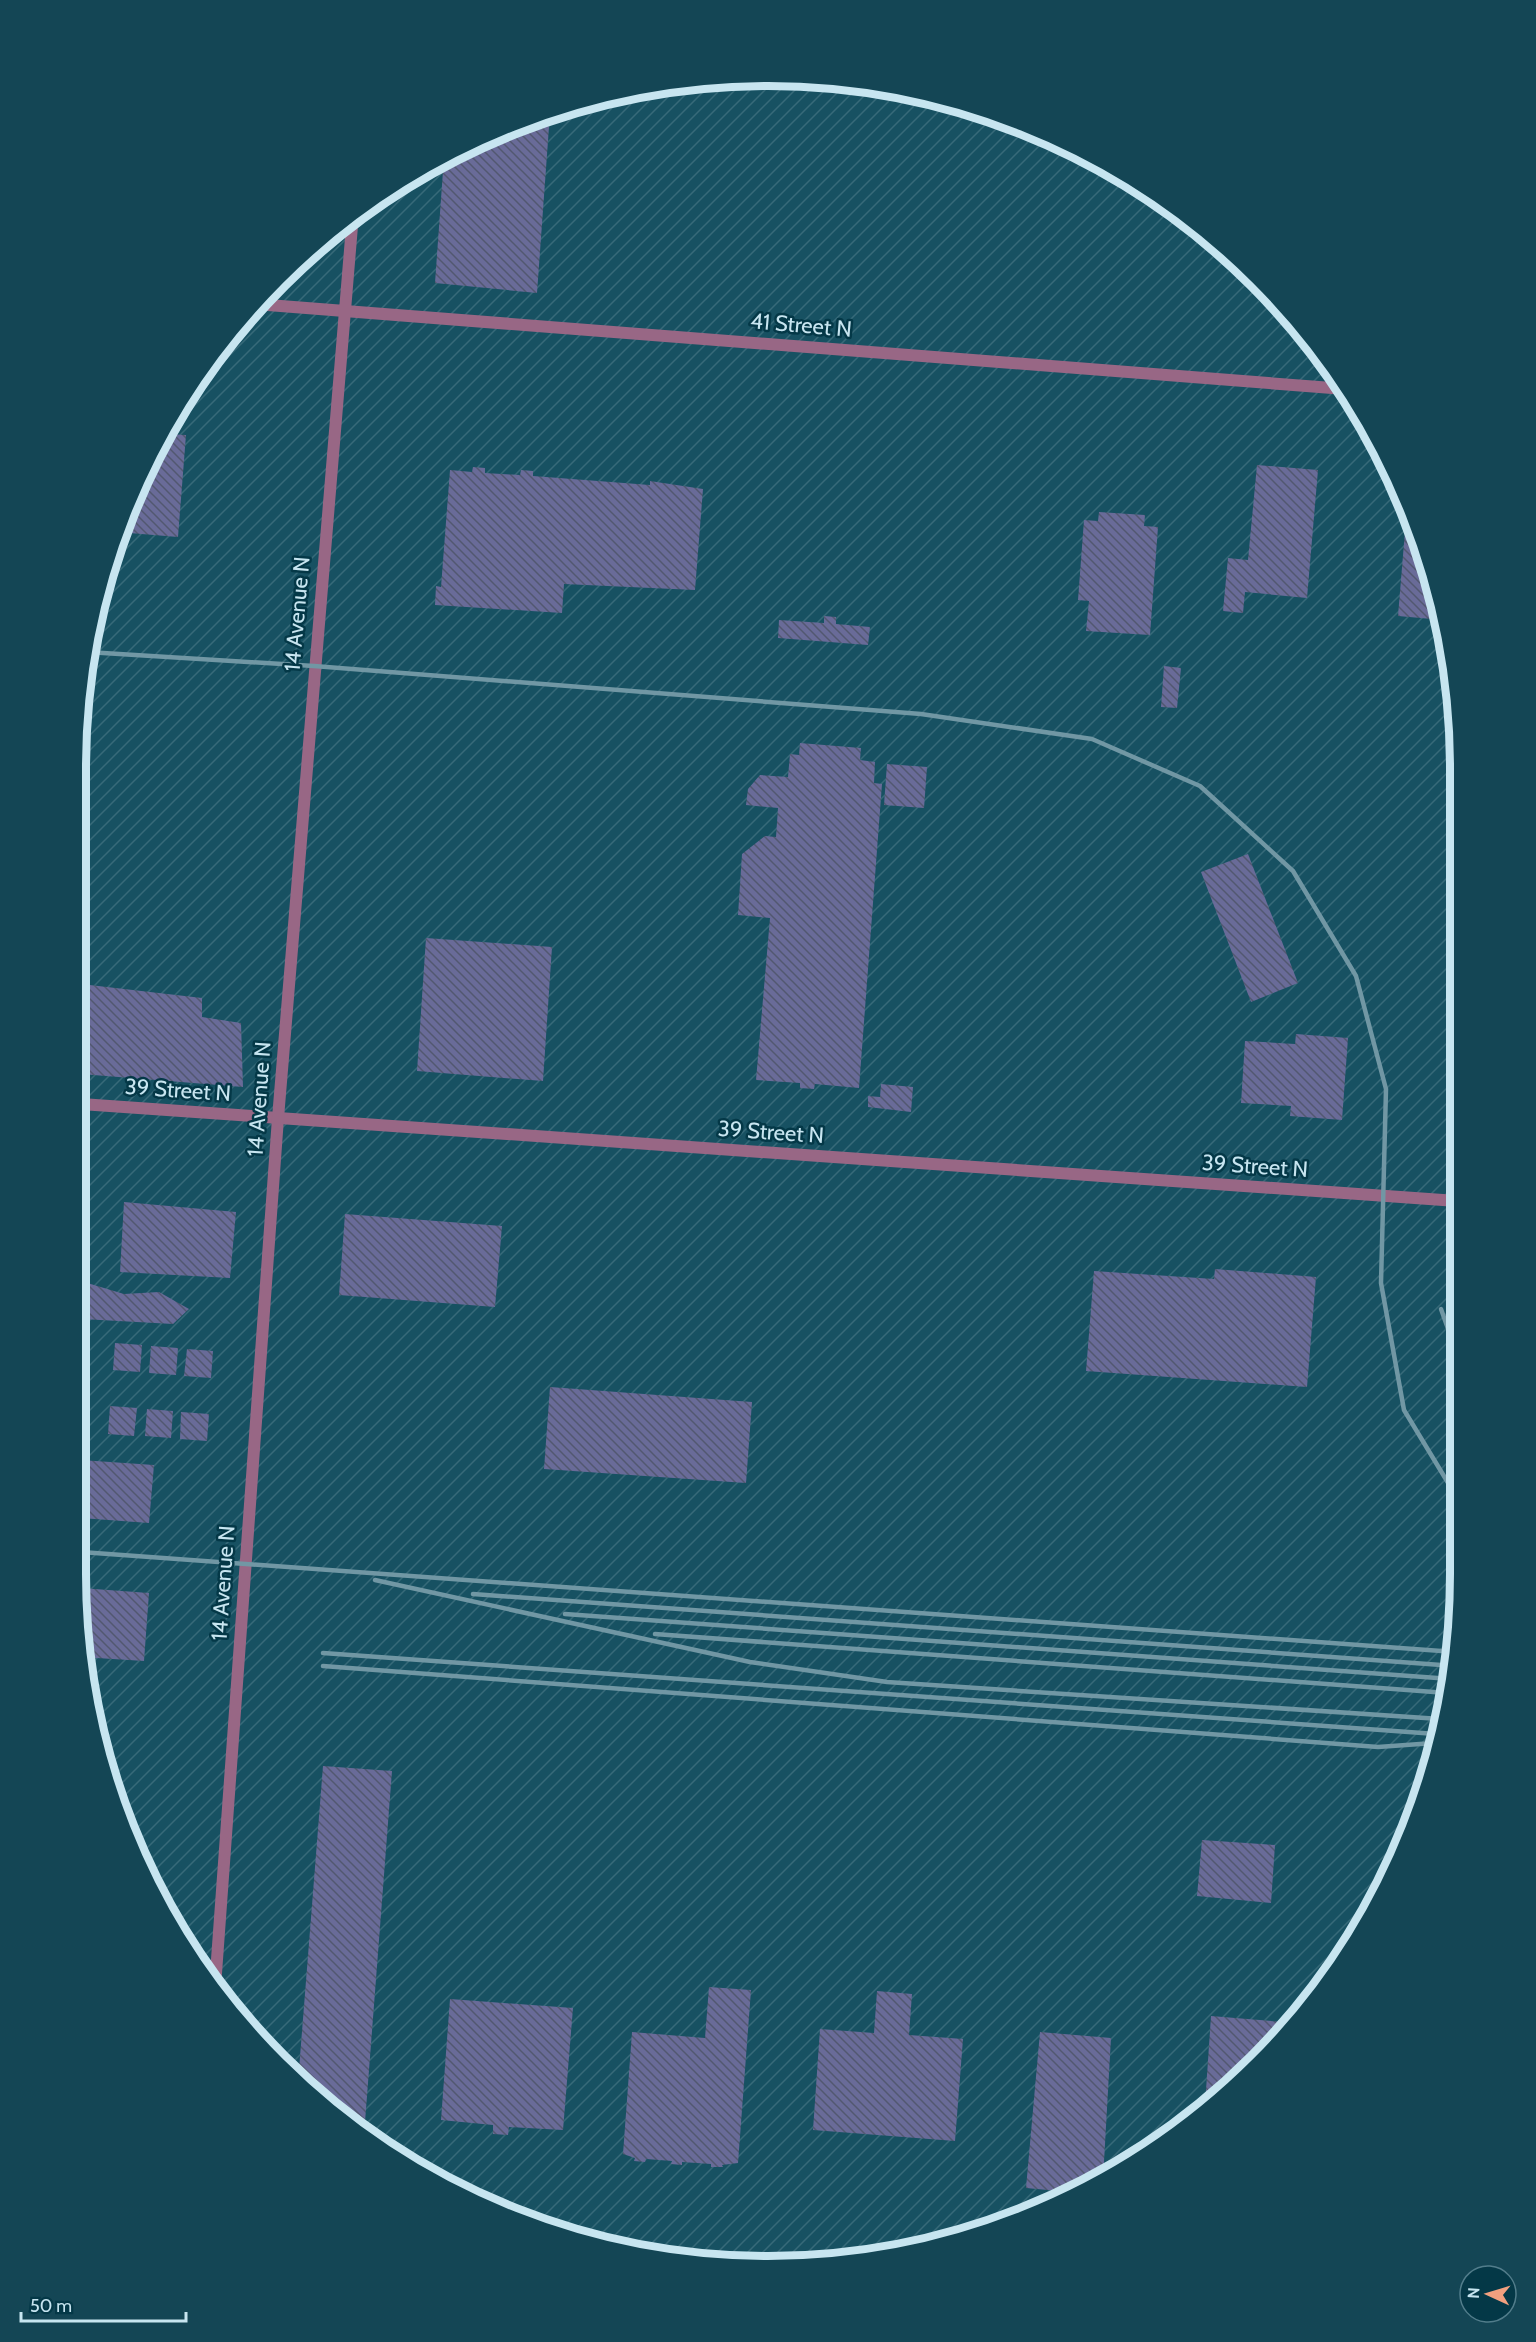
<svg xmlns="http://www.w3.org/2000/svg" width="1536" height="2342" font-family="Cabin,sans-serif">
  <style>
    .industrial { fill: url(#industrial-furrows) }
    .building { fill: url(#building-back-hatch) }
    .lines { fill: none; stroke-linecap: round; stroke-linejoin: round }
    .street { stroke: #986785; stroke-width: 12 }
    .rail { stroke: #7197a4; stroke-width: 4.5 }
    .labels { text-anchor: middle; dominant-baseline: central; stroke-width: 5; stroke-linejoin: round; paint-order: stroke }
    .street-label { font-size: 22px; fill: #c7e5f0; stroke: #043847 }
    .rim { fill: none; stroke: #c7e5f0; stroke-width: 8 }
  </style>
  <defs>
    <pattern id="industrial-furrows" width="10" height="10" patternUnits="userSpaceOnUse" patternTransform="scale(1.5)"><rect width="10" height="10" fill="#175162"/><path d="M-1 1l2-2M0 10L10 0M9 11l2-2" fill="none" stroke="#376a79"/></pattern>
    <pattern id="building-back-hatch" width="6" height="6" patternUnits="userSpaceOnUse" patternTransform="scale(1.5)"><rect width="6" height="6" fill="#696b98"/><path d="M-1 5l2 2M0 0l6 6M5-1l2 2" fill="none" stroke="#525870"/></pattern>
  </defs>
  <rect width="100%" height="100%" fill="#134352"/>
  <!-- industrial -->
  <polygon class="industrial" points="722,77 858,81 990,112 1114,168 1225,247 1318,346 1390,462 1437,589 1460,723 1455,1664 1408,1840 1368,1921 1289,2031 1153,2150 1074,2196 948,2243 768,2267 633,2254 545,2230 461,2195 346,2124 278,2064 192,1959 112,1796 81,1665 81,677 112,546 146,462 247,311 346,218 461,147 588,99"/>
  <!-- building -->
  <g class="building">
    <polygon points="550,113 537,293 435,283 444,157 461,147"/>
    <polygon points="165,434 186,435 178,537 117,532 146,462"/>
    <polygon points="1257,465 1318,470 1307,598 1245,592 1243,613 1223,611 1228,558 1248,560"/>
    <polygon points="473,467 485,468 485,473 520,475 521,470 533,471 533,476 650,485 650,481 703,489 695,590 564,584 562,613 435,605 436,586 441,587 450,470 472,472"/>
    <polygon points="1407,507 1437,589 1443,620 1398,616"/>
    <polygon points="1099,512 1145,515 1144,526 1158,527 1150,635 1086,631 1089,601 1078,600 1084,520 1098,521"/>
    <polygon points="824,616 836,617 836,624 870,627 868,645 778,638 779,620 824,623"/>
    <polygon points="1164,666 1181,668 1177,708 1161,707"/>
    <polygon points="800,743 861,748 860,760 875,762 874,783 882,784 859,1088 815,1084 814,1089 800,1088 800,1083 756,1080 770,918 738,915 742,854 765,836 776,837 778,808 746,805 748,789 760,775 788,777 790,754 799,755"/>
    <polygon points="887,764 927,767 924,808 884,805"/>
    <polygon points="1248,854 1298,983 1251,1002 1201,872"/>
    <polygon points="426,938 552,947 543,1081 417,1071"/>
    <polygon points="81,984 202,998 202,1017 241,1023 243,1087 81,1074"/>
    <polygon points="1296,1034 1348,1038 1342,1120 1290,1116 1291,1106 1241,1103 1245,1041 1295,1044"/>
    <polygon points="881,1084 913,1087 911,1112 868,1107 868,1096 880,1097"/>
    <polygon points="124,1202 236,1212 230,1278 120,1272"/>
    <polygon points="345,1214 502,1226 495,1307 339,1295"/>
    <polygon points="1215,1269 1316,1277 1307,1387 1086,1371 1094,1271 1214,1279"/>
    <polygon points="84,1282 124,1294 159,1292 189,1309 173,1324 82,1319"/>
    <polygon points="115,1343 142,1345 140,1372 113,1370"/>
    <polygon points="151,1346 178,1348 176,1375 149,1373"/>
    <polygon points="187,1349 213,1351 211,1378 184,1376"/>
    <polygon points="550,1387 752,1402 746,1483 544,1469"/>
    <polygon points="110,1406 137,1408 134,1436 108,1434"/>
    <polygon points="147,1409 173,1411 171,1438 145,1436"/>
    <polygon points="181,1412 209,1414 207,1441 180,1439"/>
    <polygon points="81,1460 154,1465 149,1523 81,1518"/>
    <polygon points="81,1588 149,1593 144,1661 81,1657"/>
    <polygon points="323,1766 392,1771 364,2135 346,2124 298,2082"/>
    <polygon points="1202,1840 1275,1845 1271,1903 1197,1896"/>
    <polygon points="709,1987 751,1990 738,2163 722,2165 723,2167 711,2167 711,2164 682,2162 682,2165 671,2164 672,2161 646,2159 645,2162 634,2161 635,2158 623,2154 632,2032 705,2038"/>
    <polygon points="877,1991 912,1994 909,2035 963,2039 955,2141 813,2130 820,2029 874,2033"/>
    <polygon points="450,1999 573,2008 563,2130 509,2127 508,2135 493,2134 493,2125 441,2120"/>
    <polygon points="1211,2016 1283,2022 1281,2038 1205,2105"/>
    <polygon points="1040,2032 1111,2038 1103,2179 1080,2193 1026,2188"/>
  </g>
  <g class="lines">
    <!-- street -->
    <g class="street">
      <polyline points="255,304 1345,389"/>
      <polyline points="81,1104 1457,1201"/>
      <polyline points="215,1987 278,1118 353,214"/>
    </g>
    <!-- rail -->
    <g class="rail">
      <polyline points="87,652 314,666 921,714 1092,739 1200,786 1293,871 1356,976 1386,1089 1381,1283 1404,1410 1456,1496"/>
      <polyline points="1441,1309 1457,1354"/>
      <polyline points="81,1552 1455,1652"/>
      <polyline points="375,1580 750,1662 887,1682 1440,1719"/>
      <polyline points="473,1594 1455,1666"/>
      <polyline points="565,1614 1451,1679"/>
      <polyline points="655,1634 1447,1693"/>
      <polyline points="323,1653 1436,1734"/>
      <polyline points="323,1666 1378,1747 1434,1743"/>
    </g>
  </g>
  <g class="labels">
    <!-- street labels -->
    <g class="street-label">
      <text transform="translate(801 325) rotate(5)">41 Street N</text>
      <text transform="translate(297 614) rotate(-85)">14 Avenue N</text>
      <text transform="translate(178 1090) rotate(4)">39 Street N</text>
      <text transform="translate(259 1099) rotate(-86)">14 Avenue N</text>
      <text transform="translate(771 1132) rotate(4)">39 Street N</text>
      <text transform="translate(1255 1166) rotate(4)">39 Street N</text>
      <text transform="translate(223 1583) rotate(-86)">14 Avenue N</text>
    </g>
  </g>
  <!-- crop -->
  <path d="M0 0H1536V2342H0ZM768 86H768A682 682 0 0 1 1450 768V1574A682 682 0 0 1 768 2256H768A682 682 0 0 1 86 1574V768A682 682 0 0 1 768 86Z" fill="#144655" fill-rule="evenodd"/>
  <path class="rim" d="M768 86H768A682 682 0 0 1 1450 768V1574A682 682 0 0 1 768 2256H768A682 682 0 0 1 86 1574V768A682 682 0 0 1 768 86Z"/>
  <!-- north arrow -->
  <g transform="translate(1488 2294) rotate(274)"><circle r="28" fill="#043847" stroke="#527d8b" stroke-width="1.5"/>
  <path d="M0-4.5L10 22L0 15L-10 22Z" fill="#f2a07f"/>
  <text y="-9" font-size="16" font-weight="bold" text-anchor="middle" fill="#c7e5f0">N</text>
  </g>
  <!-- scale -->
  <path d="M21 2312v9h165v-9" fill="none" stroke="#c7e5f0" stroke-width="3"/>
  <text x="30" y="2312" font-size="18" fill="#c7e5f0" stroke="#043847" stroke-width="4.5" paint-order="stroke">50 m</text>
</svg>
